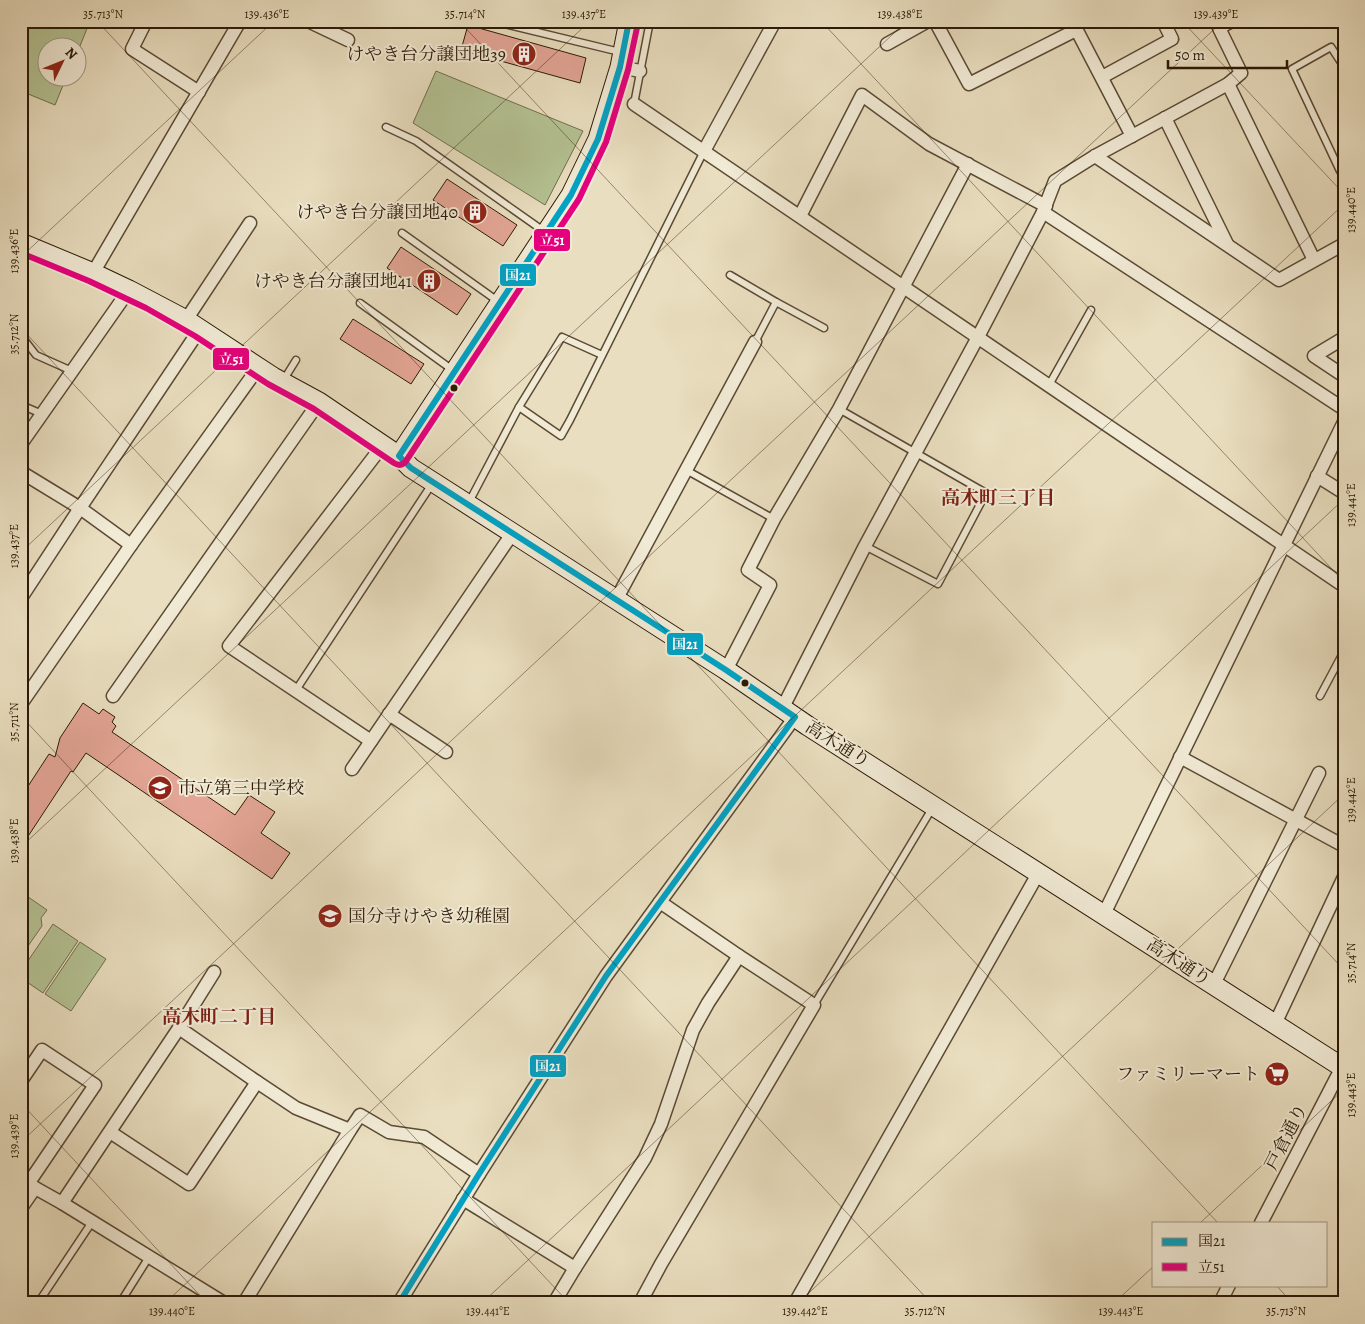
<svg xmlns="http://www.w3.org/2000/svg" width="1365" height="1324" font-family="Alegreya,'Noto Serif JP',serif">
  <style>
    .green { fill: #b4c293; stroke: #706e4d }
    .building { fill: #e3a595; stroke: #2c1907 }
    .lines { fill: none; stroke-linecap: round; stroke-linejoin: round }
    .lane-casing { stroke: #5b4a35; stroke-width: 9 }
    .street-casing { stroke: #5b4a35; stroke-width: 15 }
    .secondary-casing { stroke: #2c1907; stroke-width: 21 }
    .lane { stroke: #f1ead5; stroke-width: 6 }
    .street { stroke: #f1ead5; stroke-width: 12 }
    .secondary { stroke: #f1ead5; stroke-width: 19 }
    .bus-1-casing { stroke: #f1ead5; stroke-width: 10 }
    .bus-2-casing { stroke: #f1ead5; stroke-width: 10 }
    .bus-1 { stroke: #02a2c4; stroke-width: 6 }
    .bus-2 { stroke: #e5007d; stroke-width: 6 }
    .ticks { fill: none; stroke: #2c1907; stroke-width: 1; stroke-opacity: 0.45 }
    .bus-dot { fill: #2c1907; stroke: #f1ead5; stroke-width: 2 }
    .labels { text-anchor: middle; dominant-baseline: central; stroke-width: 4; stroke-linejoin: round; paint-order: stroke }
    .poi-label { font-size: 18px; fill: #2c1907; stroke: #f1ead5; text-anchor: end }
    .street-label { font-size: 18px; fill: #2c1907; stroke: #f1ead5 }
    .neighbourhood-label { font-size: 19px; font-weight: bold; fill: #7a1f14; stroke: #f1ead5 }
    .line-badge { stroke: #f1ead5; stroke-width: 2 }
    .badge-label { font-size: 14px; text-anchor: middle; font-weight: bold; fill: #fff }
    .neatline { fill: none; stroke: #2c1907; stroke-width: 2 }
    .ticks-label { font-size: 12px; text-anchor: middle; fill: #2c1907 }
  </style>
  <rect width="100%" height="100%" fill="#e9debf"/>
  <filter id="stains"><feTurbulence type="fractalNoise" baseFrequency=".004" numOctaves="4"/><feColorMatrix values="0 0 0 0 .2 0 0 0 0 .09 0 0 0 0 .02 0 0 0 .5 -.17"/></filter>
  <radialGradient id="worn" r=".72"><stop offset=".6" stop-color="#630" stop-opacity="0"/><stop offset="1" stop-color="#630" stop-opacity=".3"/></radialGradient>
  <!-- green -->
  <g class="green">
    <polygon points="25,21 90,21 78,51 78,48 48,48 48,78 66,78 55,105 21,91 21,34 25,31"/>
    <polygon points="436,71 583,131 545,205 413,123"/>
    <polygon points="21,892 47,910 41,918 42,926 21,956"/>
    <polygon points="53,924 78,941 43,993 21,978 21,971"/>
    <polygon points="80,942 106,959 71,1011 45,994"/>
  </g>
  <!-- building -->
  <g class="building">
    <polygon points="468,25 586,58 580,83 461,50"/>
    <polygon points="447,179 517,225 503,246 433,200"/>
    <polygon points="401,247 471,294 457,315 387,268"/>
    <polygon points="353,319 424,364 411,384 340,339"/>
    <polygon points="83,703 99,714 103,709 115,717 112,722 116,726 112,732 235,815 249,795 275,812 261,833 290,853 272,879 86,753 73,772 71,771 21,847 21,797 49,754 55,757 60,738"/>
  </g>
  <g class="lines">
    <defs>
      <g id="lane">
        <polyline points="492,21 620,52"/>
        <polyline points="1344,67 1331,47 1292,69 1340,171 1344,169"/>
        <polyline points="634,104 650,21"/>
        <polyline points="386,127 416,141 545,232"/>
        <polyline points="402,233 499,302"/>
        <polyline points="730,275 776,302"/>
        <polyline points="360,303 454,371"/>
        <polyline points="21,340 26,342 36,355 72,371"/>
        <polyline points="755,342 776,302 824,328"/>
        <polyline points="283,381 296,360"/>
        <polyline points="1049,385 1091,310"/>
        <polyline points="21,405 42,414"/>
        <polyline points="519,407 561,436 570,420 704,151"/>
        <polyline points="839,409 986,493 938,584 865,546"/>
        <polyline points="686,470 774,519"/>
        <polyline points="468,504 519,407 562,337 602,355"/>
        <polyline points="296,690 432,484"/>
        <polyline points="1320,696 1344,651"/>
        <polyline points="814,1005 933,807"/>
        <polyline points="38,1303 92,1222"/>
        <polyline points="120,1303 149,1257"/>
      </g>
      <g id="street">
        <polyline points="146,21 132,49 199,92"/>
        <polyline points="308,21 348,40"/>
        <polyline points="935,21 969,84 1076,30"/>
        <polyline points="1072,21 1132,136"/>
        <polyline points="887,44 928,21"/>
        <polyline points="620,67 640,71"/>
        <polyline points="1102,77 1172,39 1163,21"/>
        <polyline points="1228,84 1314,260"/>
        <polyline points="634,104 1344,586"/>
        <polyline points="1165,118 1227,244"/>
        <polyline points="704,151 775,21"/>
        <polyline points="1095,156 1279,280 1344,244"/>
        <polyline points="1043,212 1344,409"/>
        <polyline points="800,216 862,95 929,144 1046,206"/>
        <polyline points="93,273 240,21"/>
        <polyline points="186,320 250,223"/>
        <polyline points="1344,338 1314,356 1344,376"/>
        <polyline points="21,444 129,290"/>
        <polyline points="21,472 80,508 131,545"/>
        <polyline points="1317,476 1344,493"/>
        <polyline points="21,598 80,508 200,329"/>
        <polyline points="616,600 755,342"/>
        <polyline points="726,670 770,585 748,570 774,519 839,409 968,164"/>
        <polyline points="113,696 319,402"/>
        <polyline points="21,704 131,545 258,368"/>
        <polyline points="782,709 865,546 978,337 1043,212 1055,181 1095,156 1228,84 1241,73 1219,28 1232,21"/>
        <polyline points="389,714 446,752"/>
        <polyline points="371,741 229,646 383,445"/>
        <polyline points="1180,757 1344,846"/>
        <polyline points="352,769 512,534"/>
        <polyline points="1104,914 1344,422"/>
        <polyline points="1214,984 1319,773"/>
        <polyline points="1275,1024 1344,877"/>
        <polyline points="179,1028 257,1082 296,1108 350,1130"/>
        <polyline points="21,1081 42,1050 95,1085 28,1184"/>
        <polyline points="110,1132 189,1184 257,1082"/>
        <polyline points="21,1180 62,1203 224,1303"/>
        <polyline points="463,1199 575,1268"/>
        <polyline points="62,1203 179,1028 214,972"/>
        <polyline points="21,1208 35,1188"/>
        <polyline points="1261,1223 1342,1067 1344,1069"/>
        <polyline points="244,1303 350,1130 360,1115 389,1132 424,1137 479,1174"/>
        <polyline points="399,1303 479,1174 606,976 795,717"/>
        <polyline points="554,1303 575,1268 645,1158 661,1124 693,1030 708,1003 739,956"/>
        <polyline points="640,1303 661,1264 814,1005 739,956 660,902"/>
        <polyline points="795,1303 1039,872"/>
        <polyline points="1220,1303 1229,1285"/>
      </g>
      <g id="secondary">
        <polyline points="21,243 93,273 129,290 186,320 273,377 319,402 399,456 411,468 433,482 726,670 808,726 1342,1067"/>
        <polyline points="399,456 571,195 598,139 620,67 629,21"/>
      </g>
    </defs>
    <!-- lane casing -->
    <use href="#lane" class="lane-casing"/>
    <!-- street casing -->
    <use href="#street" class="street-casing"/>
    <!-- secondary casing -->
    <use href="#secondary" class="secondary-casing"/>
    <!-- lane -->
    <use href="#lane" class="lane"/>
    <!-- street -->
    <use href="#street" class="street"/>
    <!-- secondary -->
    <use href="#secondary" class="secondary"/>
    <defs>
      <polyline id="bus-1" points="399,1303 479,1174 606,976 795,717 726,670 411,468 399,456 571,195 598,139 620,67 629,21"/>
      <path id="bus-2" d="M21 253 89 281 146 308 195 336 268 384 314 409 394 463C399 466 403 465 406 461L579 199 606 142 628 70 638 23"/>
    </defs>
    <!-- bus-1 casing -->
    <use href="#bus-1" class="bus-1-casing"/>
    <!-- bus-2 casing -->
    <use href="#bus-2" class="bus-2-casing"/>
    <!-- bus-1 -->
    <use href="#bus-1" class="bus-1"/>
    <!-- bus-2 -->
    <use href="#bus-2" class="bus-2"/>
  </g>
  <!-- ticks -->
  <path class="ticks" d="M97 21 1218 1223M459 21 1344 970M821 21 1344 582M1182 21 1344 194M21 257 274 21M21 328 931 1303M21 552 590 21M21 716 569 1303M21 847 907 21M21 1103 207 1303M21 1142 1223 21M1200 1223 1344 1089M1276 1285 1292 1303M165 1303 1344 204M482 1303 1344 499M798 1303 1344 794M1114 1303 1154 1266"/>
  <!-- icons -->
  <defs>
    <symbol id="building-disc" viewBox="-11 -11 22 22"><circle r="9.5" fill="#8f2418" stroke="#f1ead5"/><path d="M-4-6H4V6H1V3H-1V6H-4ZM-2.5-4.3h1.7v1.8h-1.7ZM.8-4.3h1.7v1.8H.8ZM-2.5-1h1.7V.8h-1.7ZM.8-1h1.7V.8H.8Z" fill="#fff"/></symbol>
    <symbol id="school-disc" viewBox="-11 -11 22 22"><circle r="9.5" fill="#8f2418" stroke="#f1ead5"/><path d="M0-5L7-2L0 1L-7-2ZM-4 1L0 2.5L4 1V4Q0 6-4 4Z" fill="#fff"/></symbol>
    <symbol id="supermarket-disc" viewBox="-11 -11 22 22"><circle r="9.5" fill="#8f2418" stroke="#f1ead5"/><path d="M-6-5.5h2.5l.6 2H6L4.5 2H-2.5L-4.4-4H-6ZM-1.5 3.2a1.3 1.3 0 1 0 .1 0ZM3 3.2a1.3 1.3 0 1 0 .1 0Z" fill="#fff"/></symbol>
  </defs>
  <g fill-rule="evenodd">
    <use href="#building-disc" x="510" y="40" width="28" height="28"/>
    <use href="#building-disc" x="461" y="198" width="28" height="28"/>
    <use href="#building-disc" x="415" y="267" width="28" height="28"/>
    <use href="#school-disc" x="146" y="774" width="28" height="28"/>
    <use href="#school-disc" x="316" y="902" width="28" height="28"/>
    <use href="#supermarket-disc" x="1263" y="1060" width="28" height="28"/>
  </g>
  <!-- markers -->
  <g class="bus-dot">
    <circle cx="454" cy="388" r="4.5"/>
    <circle cx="745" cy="683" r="4.5"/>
  </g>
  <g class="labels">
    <!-- poi labels -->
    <g class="poi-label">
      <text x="506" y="54">けやき台分譲団地39</text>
      <text x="458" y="212">けやき台分譲団地40</text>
      <text x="412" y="281">けやき台分譲団地41</text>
      <text x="178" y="788" text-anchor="start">市立第三中学校</text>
      <text x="348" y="916" text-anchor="start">国分寺けやき幼稚園</text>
      <text x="1260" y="1074">ファミリーマート</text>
    </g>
    <!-- street labels -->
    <g class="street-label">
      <text transform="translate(838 744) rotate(32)">高木通り</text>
      <text transform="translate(1179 962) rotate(33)">高木通り</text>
      <text transform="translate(1286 1137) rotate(-63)">戸倉通り</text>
    </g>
    <!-- neighbourhood labels -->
    <g class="neighbourhood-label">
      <text x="998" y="498">高木町三丁目</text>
      <text x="219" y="1017">高木町二丁目</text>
    </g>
  </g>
  <g class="line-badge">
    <rect x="533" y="228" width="38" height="24" rx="5" fill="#e5007d"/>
    <rect x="499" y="263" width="38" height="24" rx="5" fill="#02a2c4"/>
    <rect x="212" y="347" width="38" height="24" rx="5" fill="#e5007d"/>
    <rect x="666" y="632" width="38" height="24" rx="5" fill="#02a2c4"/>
    <rect x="529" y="1054" width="38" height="24" rx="5" fill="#02a2c4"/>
  </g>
  <g class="badge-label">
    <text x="552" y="245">立51</text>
    <text x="518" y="280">国21</text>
    <text x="231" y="364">立51</text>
    <text x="685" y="649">国21</text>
    <text x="548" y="1071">国21</text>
  </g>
  <!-- margin -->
  <rect width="1365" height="1324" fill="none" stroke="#e9debf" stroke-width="55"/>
  <!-- legend -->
  <rect x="1152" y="1222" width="175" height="65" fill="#f1ead5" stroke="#a29683"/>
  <rect x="1162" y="1238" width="25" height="8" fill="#02a2c4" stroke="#a29683"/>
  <text x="1198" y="1246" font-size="15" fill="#2c1907">国21</text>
  <rect x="1162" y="1263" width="25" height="8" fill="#e5007d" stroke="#a29683"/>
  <text x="1198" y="1272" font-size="15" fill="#2c1907">立51</text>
  <!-- north arrow -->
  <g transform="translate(62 62) rotate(47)"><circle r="24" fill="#f1ead5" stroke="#a29683"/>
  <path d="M0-4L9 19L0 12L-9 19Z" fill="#8f2418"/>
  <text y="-8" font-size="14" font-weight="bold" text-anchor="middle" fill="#2c1907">N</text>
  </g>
  <!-- scale -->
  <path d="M1168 60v8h119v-8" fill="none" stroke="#2c1907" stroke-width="2.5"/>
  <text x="1175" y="60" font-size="15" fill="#2c1907" stroke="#f1ead5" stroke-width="4" paint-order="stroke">50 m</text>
  <rect x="28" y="28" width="1310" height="1268" class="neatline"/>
  <g class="ticks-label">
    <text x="103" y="18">35.713°N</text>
    <text x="267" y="18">139.436°E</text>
    <text x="465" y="18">35.714°N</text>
    <text x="584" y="18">139.437°E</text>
    <text x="900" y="18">139.438°E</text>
    <text x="1216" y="18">139.439°E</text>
    <text transform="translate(1351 210) rotate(-90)" y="4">139.440°E</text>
    <text transform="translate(14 251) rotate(-90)" y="4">139.436°E</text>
    <text transform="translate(14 334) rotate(-90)" y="4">35.712°N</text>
    <text transform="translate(1351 505) rotate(-90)" y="4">139.441°E</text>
    <text transform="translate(14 546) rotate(-90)" y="4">139.437°E</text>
    <text transform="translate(14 722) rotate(-90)" y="4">35.711°N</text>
    <text transform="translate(1351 800) rotate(-90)" y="4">139.442°E</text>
    <text transform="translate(14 841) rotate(-90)" y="4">139.438°E</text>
    <text transform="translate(1351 963) rotate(-90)" y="4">35.714°N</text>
    <text transform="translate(1351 1095) rotate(-90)" y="4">139.443°E</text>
    <text transform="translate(14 1136) rotate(-90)" y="4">139.439°E</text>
    <text x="172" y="1315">139.440°E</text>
    <text x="488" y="1315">139.441°E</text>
    <text x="805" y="1315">139.442°E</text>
    <text x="925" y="1315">35.712°N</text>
    <text x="1121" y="1315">139.443°E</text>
    <text x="1286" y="1315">35.713°N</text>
  </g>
  <rect width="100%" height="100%" filter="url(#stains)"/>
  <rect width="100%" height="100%" fill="url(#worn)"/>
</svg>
